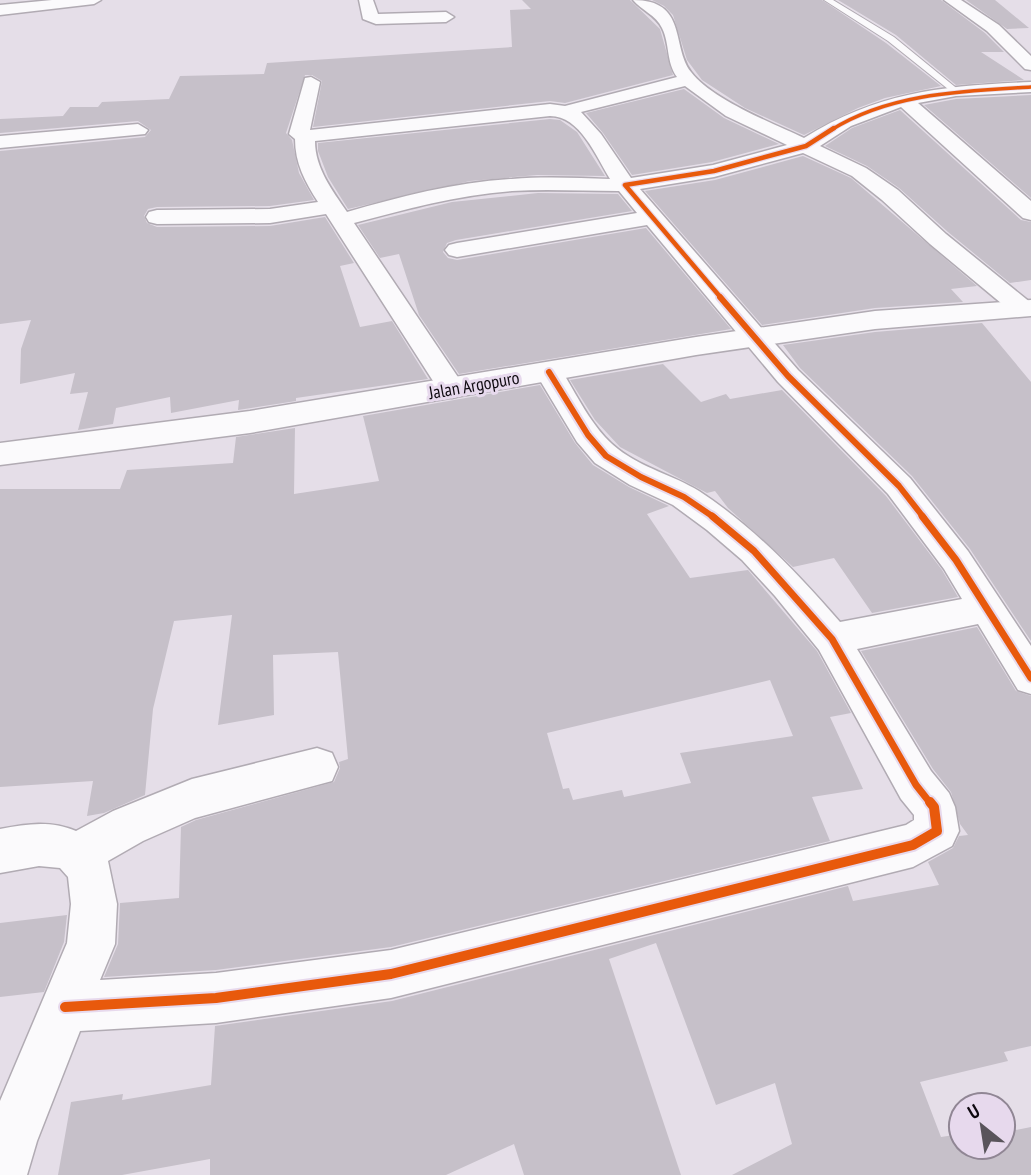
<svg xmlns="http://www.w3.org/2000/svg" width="1031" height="1175" font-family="'PT Sans Narrow',sans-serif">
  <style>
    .building { fill: #c6c0c9; fill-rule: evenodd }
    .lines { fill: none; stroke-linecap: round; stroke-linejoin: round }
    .service-casing { stroke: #b1abb3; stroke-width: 2 }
    .minor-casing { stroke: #b1abb3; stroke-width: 3 }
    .tertiary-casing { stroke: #b1abb3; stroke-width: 3 }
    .service { fill: #fbfafc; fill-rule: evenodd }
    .minor { fill: #fbfafc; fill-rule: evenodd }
    .tertiary { fill: #fbfafc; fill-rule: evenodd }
    .cycleway-far4-casing { stroke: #e7d9ed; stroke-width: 5 }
    .cycleway-far3-casing { stroke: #e7d9ed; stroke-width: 7 }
    .cycleway-far2-casing { stroke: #e7d9ed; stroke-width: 10 }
    .cycleway-far1-casing { stroke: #e7d9ed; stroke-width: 11 }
    .cycleway-casing { stroke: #e7d9ed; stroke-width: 14 }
    .cycleway-far4 { stroke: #e8590c; stroke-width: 3.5 }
    .cycleway-far3 { stroke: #e8590c; stroke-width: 4.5 }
    .cycleway-far2 { stroke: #e8590c; stroke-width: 6 }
    .cycleway-far1 { stroke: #e8590c; stroke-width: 7 }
    .cycleway { stroke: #e8590c; stroke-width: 10 }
    .labels { text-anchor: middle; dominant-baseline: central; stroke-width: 6; stroke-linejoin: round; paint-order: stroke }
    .far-street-label { font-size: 18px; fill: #0e090f; stroke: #e7d9ed }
  </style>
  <rect width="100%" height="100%" fill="#e5dee8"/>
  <!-- building -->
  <g class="building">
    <polygon points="522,0 630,0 660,29 673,75 565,103 550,101 313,127 322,81 312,75 305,75 286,133 292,140 299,173 314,200 270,206 157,207 148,209 144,216 147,223 157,227 270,226 325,217 354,263 340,266 360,327 392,321 428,379 296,398 296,401 238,410 239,400 171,413 170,397 116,408 113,424 78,430 88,392 70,394 75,373 20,384 21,349 31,320 0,324 0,151 145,137 151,130 138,121 0,133 0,119 63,116 70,107 98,107 102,102 169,99 180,76 264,74 267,63 512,47 510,10 531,9"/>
    <polygon points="652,0 822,0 886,43 941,86 885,98 858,108 804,135 745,108 702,80 687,60 673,15 664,6"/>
    <polygon points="838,0 941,0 985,33 1004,52 981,52 1024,80 956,85 896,35"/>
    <polygon points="966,0 995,0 1029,28 1007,29"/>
    <polygon points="684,89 724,118 779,144 712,162 632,175 603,133 586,113"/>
    <polygon points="1031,95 1031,198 924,105 956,99"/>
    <polygon points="900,110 1021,220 1031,222 1031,280 1010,283 948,232 899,188 867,166 825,146 852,128"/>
    <polygon points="550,119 560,120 577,132 605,176 537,175 470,181 348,209 328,177 318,151 318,143"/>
    <polygon points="803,156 851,178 977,286 951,289 963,302 875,308 762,325 645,191 715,180"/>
    <polygon points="538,193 618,194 632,211 456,240 447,243 443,252 448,258 457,260 646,228 731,329 459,374 419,315 399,254 380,258 358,225 452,202"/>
    <polygon points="982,323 1031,382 1031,641 970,549 912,476 800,368 783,345 875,332"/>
    <polygon points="663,364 701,402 726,394 730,399 782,390 886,496 942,570 958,597 872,613 834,558 793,567 728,508 715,491 707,493 620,447 595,420 570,380"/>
    <path d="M540 385 575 443 593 465 629 487 669 506 647 514 690 578 748 570 817 651 851 713 830 717 863 789 812 797 830 841 391 947 216 970 104 977 118 944 120 903 179 898 181 827 196 820 334 782 340 768 339 762 348 759 338 652 273 655 274 715 218 725 232 615 174 621 153 709 145 795 104 813 87 816 93 781 0 787V489H120L127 470 233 463 236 437 295 428 294 494 379 481 363 416ZM770 680 793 736 680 753 691 783 624 797 622 790 573 800 569 788 563 789 547 733Z"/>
    <polygon points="977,627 1016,691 1031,696 1031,1046 1004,1052 1008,1061 920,1082 941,1137 961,1134 961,1147 1003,1147 1003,1127 1005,1132 1031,1127 1031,1175 732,1175 792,1144 775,1083 716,1105 656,943 609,959 681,1175 524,1175 514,1144 446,1175 210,1175 210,1159 122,1175 58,1175 71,1102 123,1094 122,1100 211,1085 215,1026 392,1001 848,886 853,901 939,885 928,862 953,848 959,836 968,835 960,824 951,792 933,769 861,651"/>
    <polygon points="67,915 64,942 44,992 0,997 0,923"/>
  </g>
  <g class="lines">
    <defs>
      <polygon id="service" points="824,0 833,0 894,37 960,91 953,93 888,41"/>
      <g id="minor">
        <polygon points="52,0 101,0 94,4 0,15 0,5"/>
        <polygon points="359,0 373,0 378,14 446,12 454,17 446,22 376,24 363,19"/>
        <path d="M633 0C688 0 671 46 691 72 711 99 774 124 804 138 880 91 944 86 1031 82V92L956 96 918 103 1031 201V220L1023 218 901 107 851 126 820 146 866 168 898 190 946 234 1031 303V313L1022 316 1013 313 930 244 882 200 852 176 803 153 714 177 640 189 798 370 910 478 968 551 1031 646V694L1018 690 978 624 857 649 931 771 949 793 955 807 959 831 952 846 913 867 391 998 216 1023 80 1031 37 1141 27 1175H0V1101L67 943 71 904 68 877 60 868 39 866 0 873V829C27 824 50 820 76 831L113 811 192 779 317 748 332 753 338 767 332 781 195 818 143 841 108 861 117 904 115 944 100 980 216 973 391 950 906 825 914 820V815L901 799 819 650 775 596 742 560 707 530 673 505 630 485 595 463 577 442 535 372 539 366 549 363 559 366C576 393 592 429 618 449 642 468 673 475 699 491 754 527 797 573 840 622L962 599 944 569 888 494 778 382 647 225 457 257 449 255 445 250 449 245 457 243 637 213 619 191C583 191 547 189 512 191 458 195 406 209 354 223L466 389 462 395 452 398 442 395 326 214 270 223 157 224 149 222 146 217 149 212 157 210 270 209 318 202C305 182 295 163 295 139L289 134 305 78 311 77 320 82 310 130 550 104 565 106 677 77C666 62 670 44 662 28 656 15 641 10 633 0ZM685 86 726 116 787 145 713 165 631 178 601 134 581 112ZM550 116C580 116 596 156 610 179 578 178 545 176 512 179 456 182 400 197 347 212 332 190 315 168 315 141Z"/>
        <polygon points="944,0 961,0 999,25 1031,56 1031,70 1025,69 987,31"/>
        <polygon points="138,124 148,130 145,134 0,148 0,136"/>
      </g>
      <polygon id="tertiary" points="1031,300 1031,316 875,329 696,355 250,433 0,465 0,443 250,411 696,337 875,311"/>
    </defs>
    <!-- service casing -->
    <use href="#service" class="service-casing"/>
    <!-- minor casing -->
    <use href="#minor" class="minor-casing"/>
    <!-- tertiary casing -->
    <use href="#tertiary" class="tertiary-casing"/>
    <!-- service -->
    <use href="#service" class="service"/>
    <!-- minor -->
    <use href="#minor" class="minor"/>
    <!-- tertiary -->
    <use href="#tertiary" class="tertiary"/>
    <defs>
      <path id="cycleway-far4" d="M831 130C890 93 963 91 1031 87"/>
      <polyline id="cycleway-far3" points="722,299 625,185 714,171 806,146 834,128"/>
      <g id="cycleway-far2">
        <polyline points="720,297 788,376 899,486 924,518"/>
        <polyline points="549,372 588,435 606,456 641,477 684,497 715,518"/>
      </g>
      <g id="cycleway-far1">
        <polyline points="712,516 754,551 832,639 916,785 931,804"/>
        <polyline points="922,516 956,560 1031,678"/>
      </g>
      <polyline id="cycleway" points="65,1007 216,998 391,974 913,845 937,831 934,807 930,802"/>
    </defs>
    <!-- cycleway-far4 casing -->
    <use href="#cycleway-far4" class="cycleway-far4-casing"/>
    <!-- cycleway-far3 casing -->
    <use href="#cycleway-far3" class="cycleway-far3-casing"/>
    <!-- cycleway-far2 casing -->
    <use href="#cycleway-far2" class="cycleway-far2-casing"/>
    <!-- cycleway-far1 casing -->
    <use href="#cycleway-far1" class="cycleway-far1-casing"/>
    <!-- cycleway casing -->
    <use href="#cycleway" class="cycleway-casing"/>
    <!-- cycleway-far4 -->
    <use href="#cycleway-far4" class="cycleway-far4"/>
    <!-- cycleway-far3 -->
    <use href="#cycleway-far3" class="cycleway-far3"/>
    <!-- cycleway-far2 -->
    <use href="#cycleway-far2" class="cycleway-far2"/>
    <!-- cycleway-far1 -->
    <use href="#cycleway-far1" class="cycleway-far1"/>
    <!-- cycleway -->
    <use href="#cycleway" class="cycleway"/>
  </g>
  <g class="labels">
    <!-- far-street labels -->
    <g class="far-street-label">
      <text transform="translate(474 385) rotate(-10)">Jalan Argopuro</text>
    </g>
  </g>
  <!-- north arrow -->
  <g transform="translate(982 1126) rotate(330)"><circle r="33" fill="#e7d9ed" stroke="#908694" stroke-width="2"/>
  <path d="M0-5L12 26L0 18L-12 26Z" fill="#59545b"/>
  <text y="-10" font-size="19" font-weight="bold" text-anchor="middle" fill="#0e090f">U</text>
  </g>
</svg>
